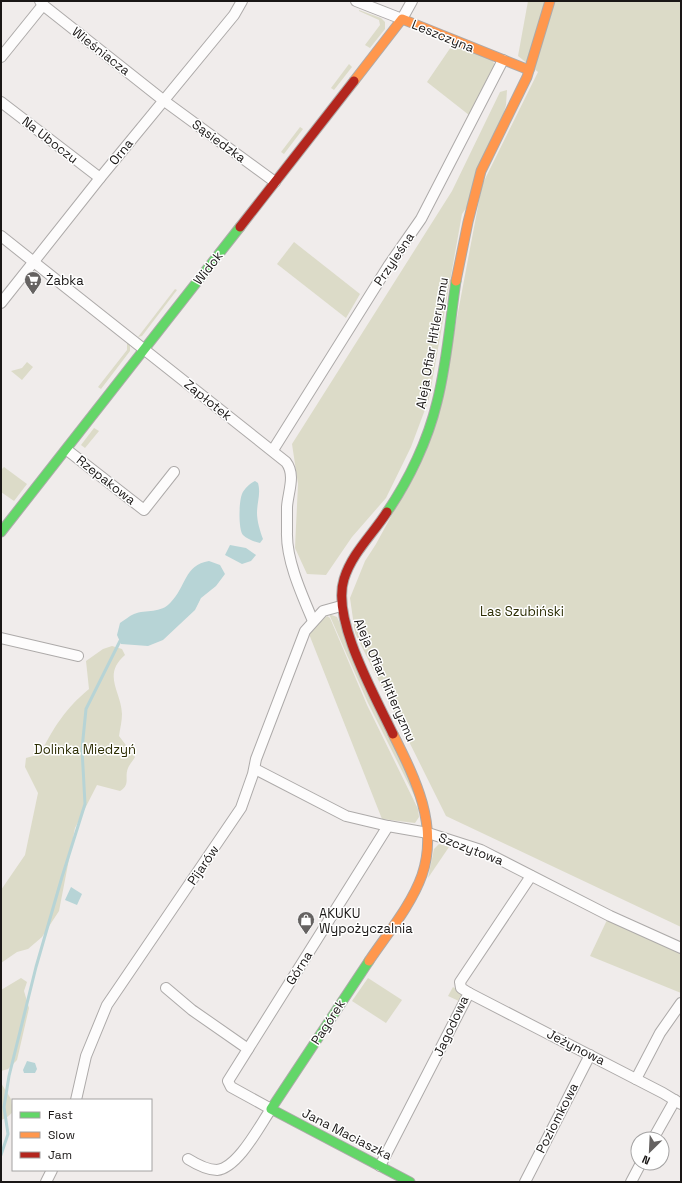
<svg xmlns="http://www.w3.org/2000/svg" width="682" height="1183" font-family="'Space Grotesk',sans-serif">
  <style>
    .green { fill: #dcdbc8 }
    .water { fill: #b7d4d6 }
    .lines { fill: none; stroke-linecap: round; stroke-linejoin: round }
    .stream { stroke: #b7d4d6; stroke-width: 3 }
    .street-casing { stroke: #adaaa9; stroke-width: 12 }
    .fast-casing { stroke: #adaaa9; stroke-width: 11 }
    .slow-casing { stroke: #adaaa9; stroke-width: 11 }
    .jam-casing { stroke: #adaaa9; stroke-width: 11 }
    .street { stroke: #fdfcfc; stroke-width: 10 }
    .fast { stroke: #63d668; stroke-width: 9 }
    .slow { stroke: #ff974d; stroke-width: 9 }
    .jam { stroke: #b3261e; stroke-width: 9 }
    .labels { text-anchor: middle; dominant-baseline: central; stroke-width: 3; stroke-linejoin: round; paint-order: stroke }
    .street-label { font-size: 13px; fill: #1a1716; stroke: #fff }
    .poi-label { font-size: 13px; fill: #1a1716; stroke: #fff; text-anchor: start }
    .park-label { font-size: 13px; fill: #2c2d03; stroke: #fff }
  </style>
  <rect width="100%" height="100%" fill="#f0eceb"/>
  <!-- green -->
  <g class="green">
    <polygon points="528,1 681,1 681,927 446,816 355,633 350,598 365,561 376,544 412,478 439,413 482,185 462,214 429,399 411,447 386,498 352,537 326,575 307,574 295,548 298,484 292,444 452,191 500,92 507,90 506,105 483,183 538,72 518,56"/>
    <polygon points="359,10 381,18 385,22 385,29 370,48 365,45 380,25 379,20 359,11"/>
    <polygon points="453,44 492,60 495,65 494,72 491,71 469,115 427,82"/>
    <polygon points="349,64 352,67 334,90 331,88"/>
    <polygon points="300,127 303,129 284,154 281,152"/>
    <polygon points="294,242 360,294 346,318 277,264"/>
    <polygon points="175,289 177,290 142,336 138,337"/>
    <polygon points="127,343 130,345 130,351 101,389 98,387 127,350"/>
    <polygon points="27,362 33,367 22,380 11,371 22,368"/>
    <polygon points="94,428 99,431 85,448 81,445"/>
    <polygon points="4,467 27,484 14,501 1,492 1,470"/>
    <polygon points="329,614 337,617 400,757 421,809 368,703"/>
    <polygon points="327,616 330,618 367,705 418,809 419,817 415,823 382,819 309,634 307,634"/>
    <path d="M112 646 122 649 125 655C102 675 121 691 122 714 122 721 120 729 119 736L135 757C133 761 129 765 128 768 124 778 131 784 120 791L97 785 75 828 59 911 42 937 28 949 17 952 1 963V890L25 855 38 793 25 767 26 758 40 754C54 727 65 709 89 689L86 661 103 649Z"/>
    <polygon points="439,844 449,847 428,878 434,849"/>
    <polygon points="607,920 681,954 681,993 590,956"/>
    <polygon points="21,978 27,982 24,991 29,1008 17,1060 8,1069 1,1071 1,990"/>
    <polygon points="368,978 402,1000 386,1023 352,1001"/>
    <polygon points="453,987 461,993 461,1002 448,996"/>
    <polygon points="1,1083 11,1099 13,1112 6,1118 1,1120"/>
  </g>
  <!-- water -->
  <g class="water">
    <path d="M255 481 258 483C261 494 257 502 257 513 257 521 260 531 263 539L260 543C255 542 247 539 243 535 238 529 239 501 242 494 244 489 250 483 255 481Z"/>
    <polygon points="230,545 246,548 256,555 251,561 242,564 225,555"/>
    <path d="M209 561 220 565 225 574 216 586 201 598 195 610 163 640 148 646 121 644 117 635 120 623C125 620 129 616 134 614 146 609 161 614 171 602 186 587 184 565 209 561Z"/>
    <polygon points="71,887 82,894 77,905 65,900"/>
    <polygon points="27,1061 35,1063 37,1069 35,1073 24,1073 23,1070"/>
  </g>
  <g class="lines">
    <!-- stream -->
    <polyline class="stream" points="1,1155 8,1134 4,1107 9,1076 36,967 62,877 85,804 82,749 86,709 120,641"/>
    <defs>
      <g id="street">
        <polyline points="40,1 43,5 163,100 275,182"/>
        <polyline points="356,1 402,19 412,1"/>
        <polyline points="1,57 43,5"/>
        <polyline points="1,102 100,178"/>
        <path d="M1 236 286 462C296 475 288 492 287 507 287 515 287 523 287 532 286 560 302 595 313 621"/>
        <polyline points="1,303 100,178 234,15 242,1"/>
        <polyline points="67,450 144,510 174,472"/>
        <polyline points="273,450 389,265 421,219 503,60"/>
        <polyline points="1,638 78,656"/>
        <polyline points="255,769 346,816 388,826 428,833 481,850 610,916 681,948"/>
        <polyline points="166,988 192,1010 248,1049"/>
        <polyline points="469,993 663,1093 681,1104"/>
        <polyline points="636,1079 660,1033 681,1003"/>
        <polyline points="76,1100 86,1056 107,1005 241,808 253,774 256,759 305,631 323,611 341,606"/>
        <polyline points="653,1139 675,1100"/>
        <path d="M188 1159C196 1164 207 1170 217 1170 238 1168 260 1125 271 1109L231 1087 228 1081 388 826"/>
        <polyline points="380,1166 469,993 461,988 460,982 531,876"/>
        <polyline points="46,1182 52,1170"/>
        <polyline points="525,1182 590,1055"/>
        <polyline points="631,1182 641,1163"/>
      </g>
      <g id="fast">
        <path d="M387 512C409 480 428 440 437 402 447 363 450 321 456 281"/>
        <polyline points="1,532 240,227"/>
        <polyline points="369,961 271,1109 410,1182"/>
      </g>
      <g id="slow">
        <polyline points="354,81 402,19 529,70"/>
        <polyline points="456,281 468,222 481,171 527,77 550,1"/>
        <path d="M369 961C387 934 411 906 422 875 439 825 415 778 393 734"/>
      </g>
      <g id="jam">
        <polyline points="240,227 354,81"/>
        <path d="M387 512C373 534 352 553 344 579 331 619 375 696 393 734"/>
      </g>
    </defs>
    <!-- street casing -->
    <use href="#street" class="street-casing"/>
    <!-- fast casing -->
    <use href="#fast" class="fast-casing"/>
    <!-- slow casing -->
    <use href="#slow" class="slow-casing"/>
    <!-- jam casing -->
    <use href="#jam" class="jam-casing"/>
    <!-- street -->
    <use href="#street" class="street"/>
    <!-- fast -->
    <use href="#fast" class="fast"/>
    <!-- slow -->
    <use href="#slow" class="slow"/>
    <!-- jam -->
    <use href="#jam" class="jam"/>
  </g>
  <!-- icons -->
  <defs>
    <symbol id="supermarket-pin" viewBox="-11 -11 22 30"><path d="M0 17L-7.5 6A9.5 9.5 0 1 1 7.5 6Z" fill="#656261" stroke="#fff"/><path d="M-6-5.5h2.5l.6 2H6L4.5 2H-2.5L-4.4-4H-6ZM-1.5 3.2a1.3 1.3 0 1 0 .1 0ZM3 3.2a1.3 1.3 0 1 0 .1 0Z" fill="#fff"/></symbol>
    <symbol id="shop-pin" viewBox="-11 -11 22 30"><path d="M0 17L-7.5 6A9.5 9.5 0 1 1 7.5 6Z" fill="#656261" stroke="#fff"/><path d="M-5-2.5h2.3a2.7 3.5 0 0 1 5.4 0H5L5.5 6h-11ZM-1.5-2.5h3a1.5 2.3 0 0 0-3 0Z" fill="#fff"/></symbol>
  </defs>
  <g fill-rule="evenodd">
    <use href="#supermarket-pin" x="23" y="270" width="20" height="27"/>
    <use href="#shop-pin" x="296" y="910" width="20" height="27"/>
  </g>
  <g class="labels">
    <!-- street labels -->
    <g class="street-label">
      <text transform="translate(443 36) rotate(22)">Leszczyna</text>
      <text transform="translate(101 51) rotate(38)">Wieśniacza</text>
      <text transform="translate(50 140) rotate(38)">Na Uboczu</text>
      <text transform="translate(219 141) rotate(36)">Sąsiedzka</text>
      <text transform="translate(121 152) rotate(-51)">Orna</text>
      <text transform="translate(394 259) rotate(-56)">Przyleśna</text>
      <text transform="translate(208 268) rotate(-52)">Widok</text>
      <text transform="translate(432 343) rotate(-80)">Aleja Ofiar Hitleryzmu</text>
      <text transform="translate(208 400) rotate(39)">Zapłotek</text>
      <text transform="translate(106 480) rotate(38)">Rzepakowa</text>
      <text transform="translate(385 680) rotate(66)">Aleja Ofiar Hitleryzmu</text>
      <text transform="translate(471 849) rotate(21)">Szczytowa</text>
      <text transform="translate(203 865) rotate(-56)">Pijarów</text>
      <text transform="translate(299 968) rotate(-58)">Górna</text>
      <text transform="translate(328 1022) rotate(-57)">Pagórek</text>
      <text transform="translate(451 1026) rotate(-65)">Jagodowa</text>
      <text transform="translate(576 1047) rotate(27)">Jeżynowa</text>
      <text transform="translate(557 1118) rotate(-63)">Poziomkowa</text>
      <text transform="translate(347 1134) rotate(27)">Jana Maciaszka</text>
    </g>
    <!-- poi labels -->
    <g class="poi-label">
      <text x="46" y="280">Żabka</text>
      <text x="319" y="913">AKUKU<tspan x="319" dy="15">Wypożyczalnia</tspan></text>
    </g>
    <!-- park labels -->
    <g class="park-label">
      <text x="522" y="611">Las Szubiński</text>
      <text x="85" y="749">Dolinka Miedzyń</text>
    </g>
  </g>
  <!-- border -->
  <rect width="682" height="1183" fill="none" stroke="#1a1716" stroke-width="4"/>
  <!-- legend -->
  <rect x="12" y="1099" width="140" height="72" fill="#ffffff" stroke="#a3a2a2"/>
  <rect x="20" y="1112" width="20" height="6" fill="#63d668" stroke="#a3a2a2"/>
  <text x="48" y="1119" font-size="12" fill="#1a1716">Fast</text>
  <rect x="20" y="1132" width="20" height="6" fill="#ff974d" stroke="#a3a2a2"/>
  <text x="48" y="1139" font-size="12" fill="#1a1716">Slow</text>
  <rect x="20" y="1152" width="20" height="6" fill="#b3261e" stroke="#a3a2a2"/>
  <text x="48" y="1159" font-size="12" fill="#1a1716">Jam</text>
  <!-- north arrow -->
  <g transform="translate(650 1151) rotate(204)"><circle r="19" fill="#ffffff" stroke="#a3a2a2"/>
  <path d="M0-3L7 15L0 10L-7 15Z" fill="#656261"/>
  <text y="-6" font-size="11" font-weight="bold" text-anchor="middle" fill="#1a1716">N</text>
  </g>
</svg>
